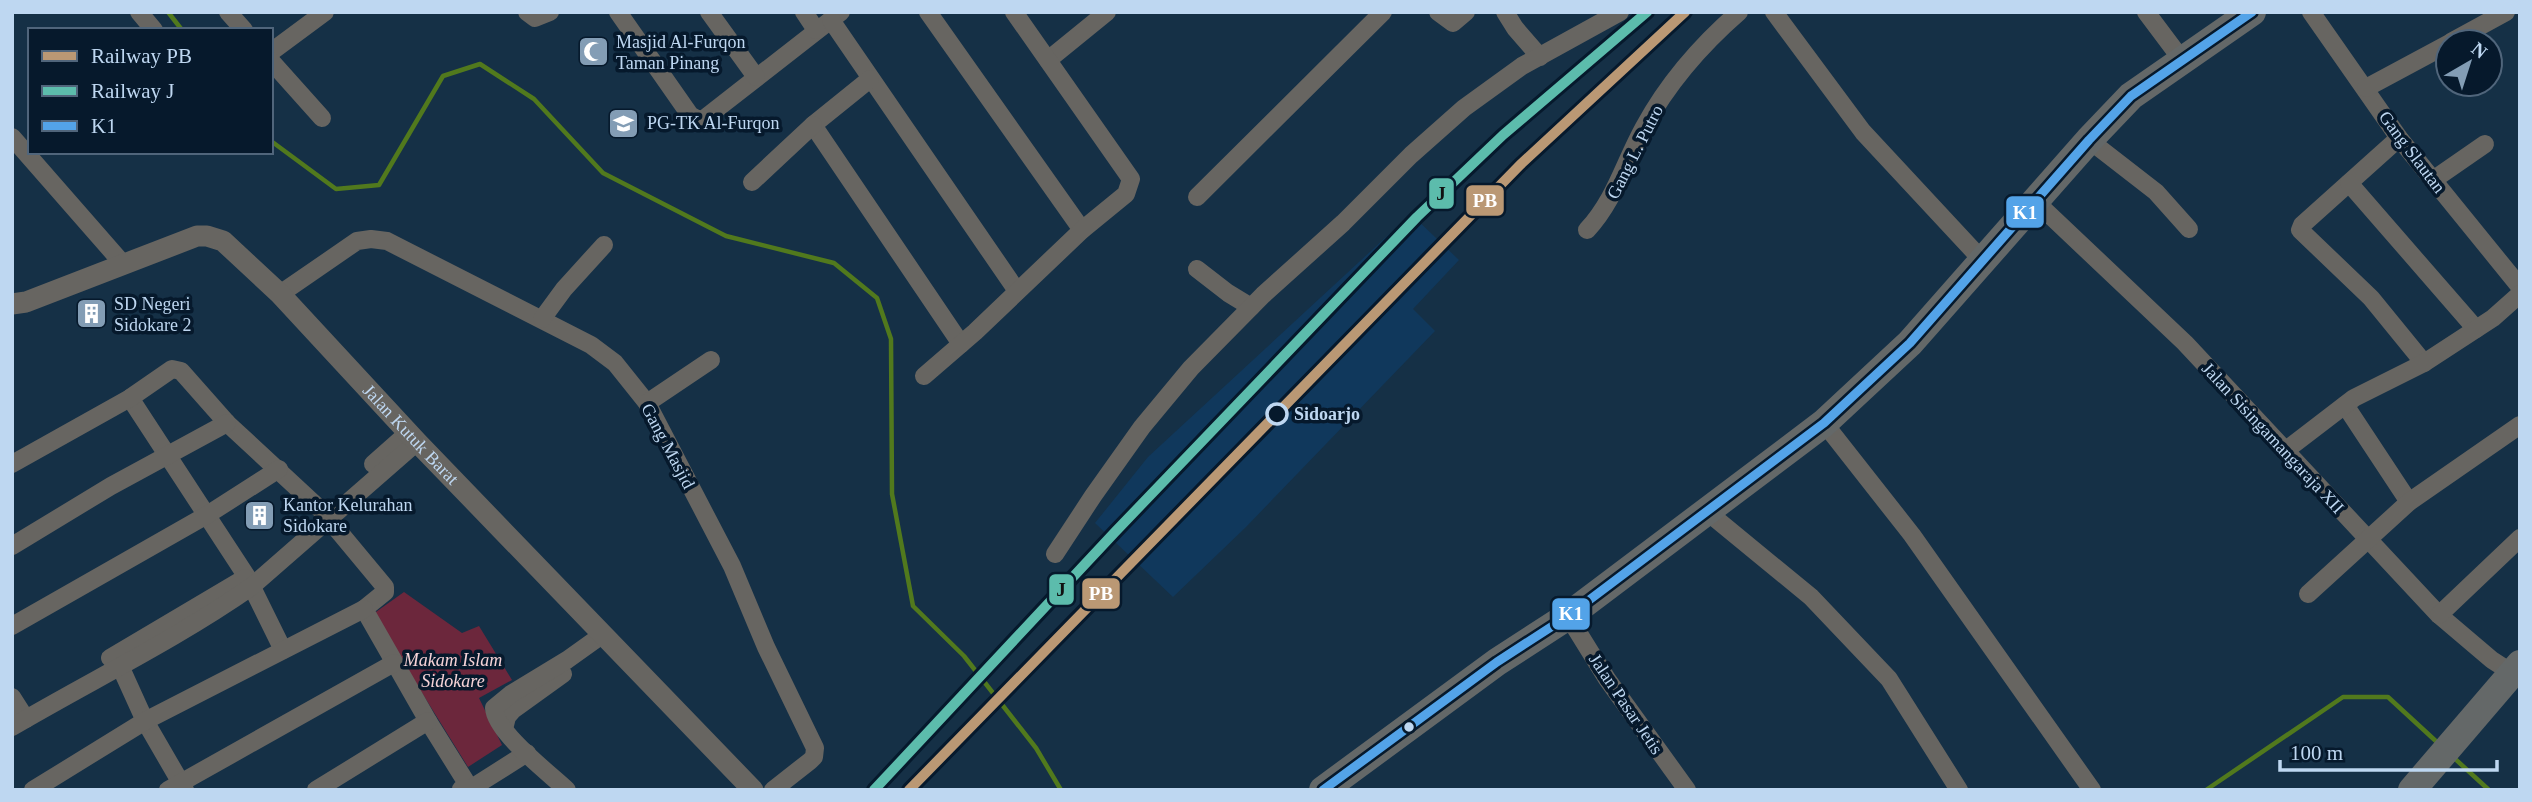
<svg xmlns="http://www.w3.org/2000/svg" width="2532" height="802" font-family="Georgia,serif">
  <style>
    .built { fill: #10385c }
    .green { fill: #6c273c }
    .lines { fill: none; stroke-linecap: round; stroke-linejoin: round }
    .stream { stroke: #51791d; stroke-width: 4.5 }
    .minor { stroke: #676561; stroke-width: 18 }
    .tertiary { stroke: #676561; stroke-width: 21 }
    .trunk { stroke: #646868; stroke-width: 28 }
    .bus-1-casing { stroke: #06192c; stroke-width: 14 }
    .bus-1 { stroke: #53a3e8; stroke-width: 9 }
    .rail-1-casing { stroke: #06192c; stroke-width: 16 }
    .rail-2-casing { stroke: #06192c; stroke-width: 16 }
    .rail-1 { stroke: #ba9874; stroke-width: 10 }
    .rail-2 { stroke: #5cbcac; stroke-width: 10 }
    .stop-dot { fill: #06192c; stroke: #bed7f1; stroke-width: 3.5 }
    .bus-dot { fill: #bed7f1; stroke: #06192c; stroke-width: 2.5 }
    .labels { text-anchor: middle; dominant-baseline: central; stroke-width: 7; stroke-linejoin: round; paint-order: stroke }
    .poi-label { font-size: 18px; fill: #bed7f1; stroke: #06192c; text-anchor: start }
    .street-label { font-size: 18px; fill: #bed7f1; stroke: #06192c }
    .stop-label { font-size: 18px; font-weight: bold; fill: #bed7f1; stroke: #06192c; text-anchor: start }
    .park-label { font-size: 18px; font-style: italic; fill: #f6d3d7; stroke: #06192c }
    .line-badge { stroke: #06192c; stroke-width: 2.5 }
    .badge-label { font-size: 19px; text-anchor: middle; font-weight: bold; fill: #fff }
    .pale-badge-label { font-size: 19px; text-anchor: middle; font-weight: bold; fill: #111 }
  </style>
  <rect width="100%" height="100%" fill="#153046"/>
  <!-- built -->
  <polygon class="built" points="1411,214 1459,260 1413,309 1435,331 1246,527 1173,597 1095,523 1148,457"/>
  <!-- green -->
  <polygon class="green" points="404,592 462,633 479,626 512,680 479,698 502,745 468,767 373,614"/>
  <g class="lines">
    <!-- stream -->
    <g class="stream">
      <polyline points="168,12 182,30"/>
      <polyline points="271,141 336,189 379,185 443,76 480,64 534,99 603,173 726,236 834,263 877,298 891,339 892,494 913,606 964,656 1036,748 1061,790"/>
      <polyline points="2453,757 2489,790"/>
      <polyline points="2206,790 2343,697 2388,697 2439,744"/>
    </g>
    <!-- minor -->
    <g class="minor">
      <polyline points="139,12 154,30"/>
      <polyline points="228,12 244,30"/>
      <polyline points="527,12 535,18 550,12"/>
      <polyline points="618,12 690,115 699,120 705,118 841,12"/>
      <polyline points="709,12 756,77"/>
      <polyline points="804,12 816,30"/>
      <polyline points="928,12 1082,230"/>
      <polyline points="1438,12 1453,23 1466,12"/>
      <polyline points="1505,12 1515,28 1540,57"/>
      <polyline points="1774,12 1863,132 1982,260"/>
      <polyline points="2146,12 2182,60"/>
      <polyline points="2311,12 2399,138 2520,287"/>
      <polyline points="831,20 1017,291"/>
      <polyline points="2451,42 2506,12"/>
      <polyline points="271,52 325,12"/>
      <polyline points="1048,60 1107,12"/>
      <polyline points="271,61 322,118"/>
      <polyline points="870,79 813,125 961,344"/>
      <polyline points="2366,88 2448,44"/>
      <polyline points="12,137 124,265"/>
      <polyline points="2399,138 2302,225 2300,230 2371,298 2424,363"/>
      <polyline points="2089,140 2156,192 2189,229"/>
      <polyline points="2433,180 2485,144"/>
      <polyline points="752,182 813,125"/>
      <polyline points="2349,183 2476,329"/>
      <polyline points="1197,197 1383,12"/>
      <polyline points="2035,201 2185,343 2439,615 2492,660 2520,678"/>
      <path d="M1587 230C1615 200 1624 163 1644 127 1668 83 1701 45 1739 12"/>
      <polyline points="1197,269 1228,293 1251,307"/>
      <polyline points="280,294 357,241 371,239 387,241 591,345 615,363 647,403 732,566 766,647 815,748 814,757 810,761 773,790"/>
      <polyline points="542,319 564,289 604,245"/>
      <polyline points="924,376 975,332 1082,230 1126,194 1131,179 1014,12"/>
      <polyline points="130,398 247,577 283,650"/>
      <polyline points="647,403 711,360"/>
      <polyline points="2345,405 2409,502"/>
      <polyline points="1824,423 1912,535 2092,790"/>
      <polyline points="2286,450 2354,398 2424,363 2493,318 2520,294"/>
      <polyline points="12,464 130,398 172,369 181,371 227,423 321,510 385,587 385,592 364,609 428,721 471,790"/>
      <polyline points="373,464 408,433"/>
      <polyline points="1709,509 1716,519 1811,597 1889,679 1959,790"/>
      <polyline points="12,546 111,486 227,423"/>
      <polyline points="1055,554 1093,496 1142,427 1191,368 1263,295 1343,223 1411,155 1464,108 1522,66 1620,12"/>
      <polyline points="2308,594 2409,502 2520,425"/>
      <polyline points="2439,615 2520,538"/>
      <polyline points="1568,616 1607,679 1687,790"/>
      <polyline points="12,626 207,515 279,469"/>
      <polyline points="116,657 145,721 185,790"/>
      <polyline points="110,658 245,578"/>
      <polyline points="12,697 26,719"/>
      <path d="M12 727C92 680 175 640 251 587L417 442"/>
      <polyline points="504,729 507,717 513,710 563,674"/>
      <polyline points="461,789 470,789 527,753"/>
      <polyline points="33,790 145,721 364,609"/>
      <polyline points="168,790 394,663"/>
      <polyline points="316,790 428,721"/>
      <path d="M567 790C549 773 495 732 494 708L511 694 567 660 602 635"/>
    </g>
    <!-- tertiary -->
    <path class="tertiary" id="s1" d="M12 304 26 302 197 236H207L223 241 280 294 417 442 753 790"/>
    <!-- trunk -->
    <g class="trunk">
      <polyline points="1323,790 1497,662 1568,616 1824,423 1910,343 2089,140 2131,96 2252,12"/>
      <polyline points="2412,790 2520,664"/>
    </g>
    <defs>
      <polyline id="bus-1" points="1323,790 1497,662 1568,616 1824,423 1910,343 2089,140 2131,96 2252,12"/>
    </defs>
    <!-- bus-1 casing -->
    <use href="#bus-1" class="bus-1-casing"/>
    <!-- bus-1 -->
    <use href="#bus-1" class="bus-1"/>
    <defs>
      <polyline id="rail-1" points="909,790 1520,165 1685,12"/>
      <polyline id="rail-2" points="874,790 1115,532 1417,217 1503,135 1647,12"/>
    </defs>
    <!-- rail-1 casing -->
    <use href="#rail-1" class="rail-1-casing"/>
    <!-- rail-2 casing -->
    <use href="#rail-2" class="rail-2-casing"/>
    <!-- rail-1 -->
    <use href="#rail-1" class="rail-1"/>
    <!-- rail-2 -->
    <use href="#rail-2" class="rail-2"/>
  </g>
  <!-- icons -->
  <defs>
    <symbol id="mosque-square" viewBox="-11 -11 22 22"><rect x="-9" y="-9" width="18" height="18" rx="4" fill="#839db5" stroke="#06192c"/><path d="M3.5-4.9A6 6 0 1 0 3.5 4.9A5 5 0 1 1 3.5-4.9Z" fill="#fff"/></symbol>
    <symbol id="school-square" viewBox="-11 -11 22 22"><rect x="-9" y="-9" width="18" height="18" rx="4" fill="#839db5" stroke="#06192c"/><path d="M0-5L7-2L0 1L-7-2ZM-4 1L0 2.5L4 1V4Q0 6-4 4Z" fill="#fff"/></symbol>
    <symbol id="building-square" viewBox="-11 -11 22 22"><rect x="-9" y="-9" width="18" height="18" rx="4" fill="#839db5" stroke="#06192c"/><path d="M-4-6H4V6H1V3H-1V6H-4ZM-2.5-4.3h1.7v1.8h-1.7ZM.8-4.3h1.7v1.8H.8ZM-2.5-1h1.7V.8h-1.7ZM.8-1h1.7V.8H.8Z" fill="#fff"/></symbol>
  </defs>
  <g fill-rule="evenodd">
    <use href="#mosque-square" x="576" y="34" width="35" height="35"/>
    <use href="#school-square" x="606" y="106" width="35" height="35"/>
    <use href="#building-square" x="74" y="296" width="35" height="35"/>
    <use href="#building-square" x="242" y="498" width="35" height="35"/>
  </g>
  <!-- markers -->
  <circle class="stop-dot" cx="1277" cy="414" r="10"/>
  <circle class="bus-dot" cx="1409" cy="727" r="6"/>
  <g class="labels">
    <!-- poi labels -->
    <g class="poi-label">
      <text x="616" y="42">Masjid Al-Furqon<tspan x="616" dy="21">Taman Pinang</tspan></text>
      <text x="647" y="123">PG-TK Al-Furqon</text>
      <text x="114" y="304">SD Negeri<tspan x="114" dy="21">Sidokare 2</tspan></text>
      <text x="283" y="505">Kantor Kelurahan<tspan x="283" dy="21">Sidokare</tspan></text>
    </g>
    <!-- street labels -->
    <g class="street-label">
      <text transform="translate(1635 152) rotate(-63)">Gang L. Putro</text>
      <text transform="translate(2412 152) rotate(53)">Gang Slautan</text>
      <text stroke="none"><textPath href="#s1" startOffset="494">Jalan Kutuk Barat</textPath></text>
      <text transform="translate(2273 438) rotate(47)">Jalan Sisingamangaraja XII</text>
      <text transform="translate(668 446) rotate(62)">Gang Masjid</text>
      <text transform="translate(1626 704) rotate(56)">Jalan Pasar Jetis</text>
    </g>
    <!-- stop labels -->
    <g class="stop-label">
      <text x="1294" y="414">Sidoarjo</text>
    </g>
    <!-- park labels -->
    <g class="park-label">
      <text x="453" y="660">Makam Islam<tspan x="453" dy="21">Sidokare</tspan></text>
    </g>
  </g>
  <g class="line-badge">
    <rect x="1428" y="177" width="27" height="33" rx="7" fill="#5cbcac"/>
    <rect x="1465" y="184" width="40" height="33" rx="7" fill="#ba9874"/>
    <rect x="2005" y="195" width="40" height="34" rx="7" fill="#53a3e8"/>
    <rect x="1048" y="573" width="27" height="33" rx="7" fill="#5cbcac"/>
    <rect x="1081" y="577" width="40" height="33" rx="7" fill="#ba9874"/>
    <rect x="1551" y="597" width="40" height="34" rx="7" fill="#53a3e8"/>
  </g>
  <g class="badge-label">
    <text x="1485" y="207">PB</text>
    <text x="2025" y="219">K1</text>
    <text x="1101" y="600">PB</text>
    <text x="1571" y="620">K1</text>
  </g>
  <g class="pale-badge-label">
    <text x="1441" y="200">J</text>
    <text x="1061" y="596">J</text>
  </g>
  <!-- border -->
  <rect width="2532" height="802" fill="none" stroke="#bed7f1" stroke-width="28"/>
  <!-- legend -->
  <rect x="28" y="28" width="245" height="126" fill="#06192c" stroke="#50657b" stroke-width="2"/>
  <rect x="42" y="51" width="35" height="10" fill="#ba9874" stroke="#50657b" stroke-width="2"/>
  <text x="91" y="63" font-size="21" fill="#bed7f1">Railway PB</text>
  <rect x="42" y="86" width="35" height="10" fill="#5cbcac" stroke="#50657b" stroke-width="2"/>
  <text x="91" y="98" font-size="21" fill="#bed7f1">Railway J</text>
  <rect x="42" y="121" width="35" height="10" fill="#53a3e8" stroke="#50657b" stroke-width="2"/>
  <text x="91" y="133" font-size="21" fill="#bed7f1">K1</text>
  <!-- north arrow -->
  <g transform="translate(2469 63) rotate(39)"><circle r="33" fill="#06192c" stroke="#50657b" stroke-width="2"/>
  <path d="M0-5L12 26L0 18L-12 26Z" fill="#839db5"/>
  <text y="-10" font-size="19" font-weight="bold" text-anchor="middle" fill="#bed7f1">N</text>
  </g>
  <!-- scale -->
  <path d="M2280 760v10h217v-10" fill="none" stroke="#bed7f1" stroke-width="3.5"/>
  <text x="2290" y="760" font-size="21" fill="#bed7f1" stroke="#06192c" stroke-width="5" paint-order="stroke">100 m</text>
</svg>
